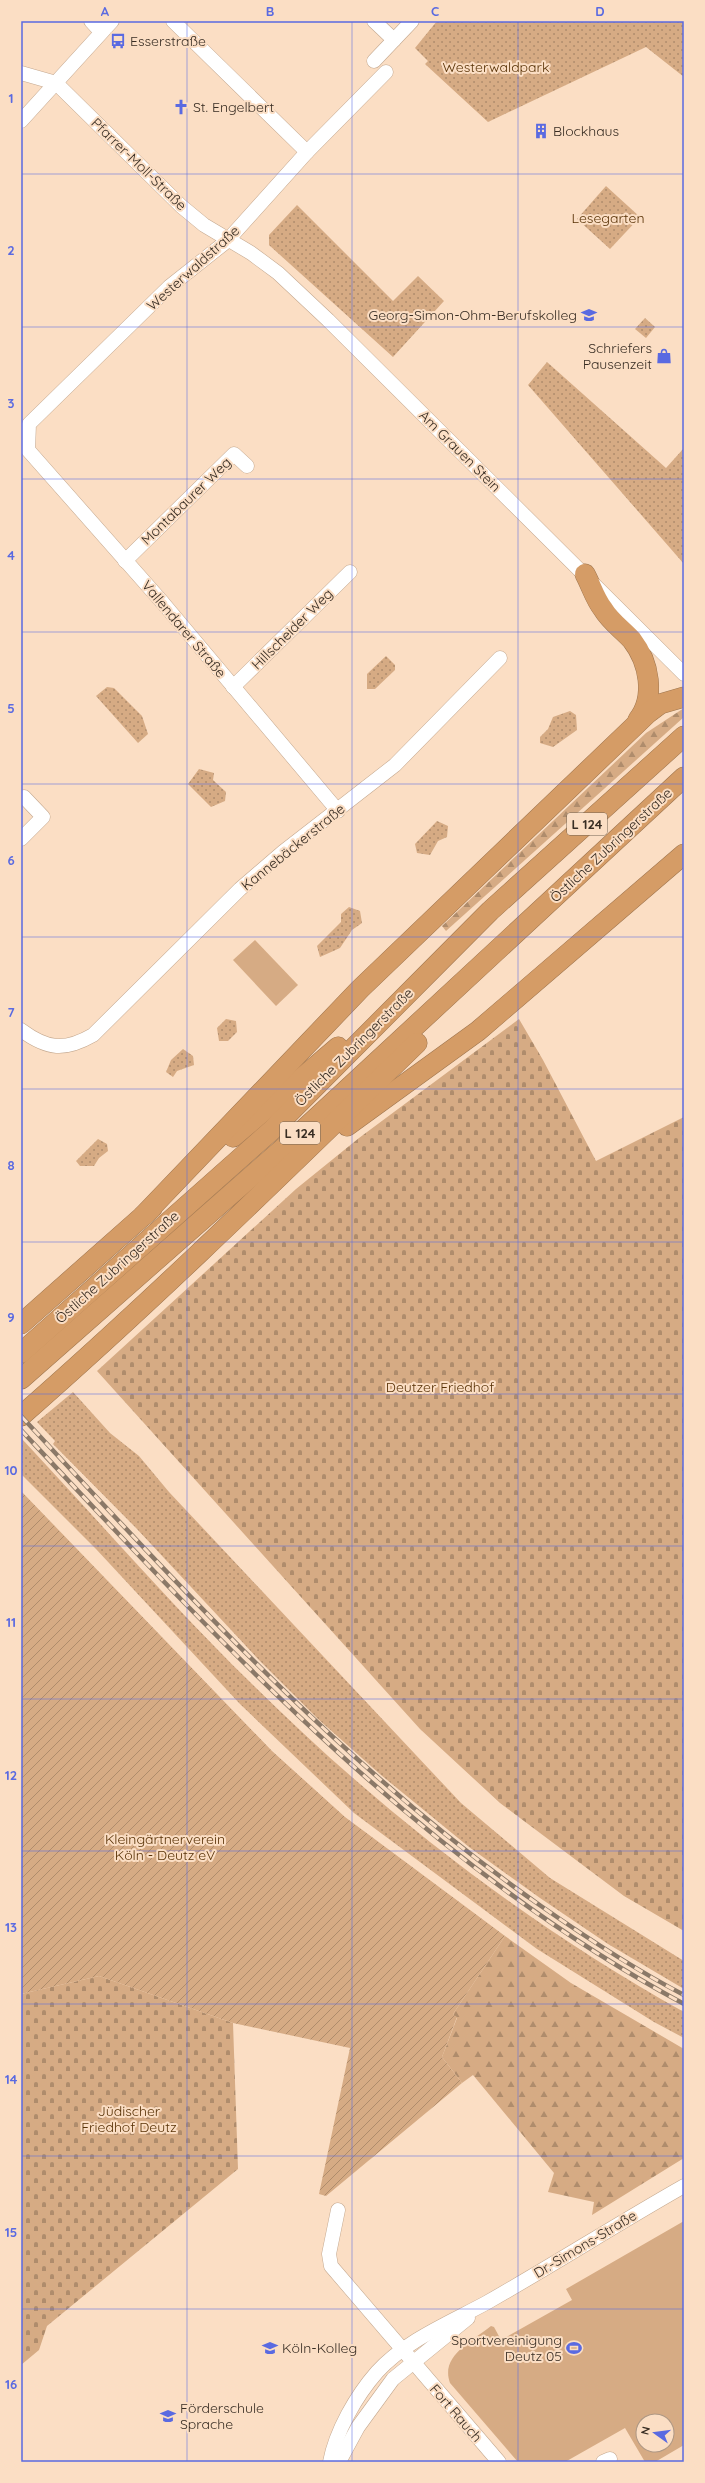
<svg xmlns="http://www.w3.org/2000/svg" width="705" height="2483" font-family="Quicksand,sans-serif">
  <style>
    .grass { fill: url(#grass-dots) }
    .forest { fill: url(#forest-firs) }
    .cemetery { fill: url(#cemetery-stones) }
    .garden { fill: url(#garden-furrows) }
    .pitch { fill: #d6ab84; fill-rule: evenodd }
    .lines { fill: none; stroke-linecap: round; stroke-linejoin: round }
    .minor-casing { stroke: #c4a88f; stroke-width: 15 }
    .highway-casing { stroke: #9e754f; stroke-width: 21 }
    .minor { stroke: #fff; stroke-width: 14 }
    .highway { stroke: #d59c66; stroke-width: 20 }
    .rail-casing { stroke: #8b7968; stroke-width: 4.5 }
    .rail { stroke: #fbdec4; stroke-width: 3; stroke-dasharray: 9; stroke-linecap: butt }
    .grid { fill: none; stroke: #5a6ae1; stroke-width: 1; stroke-opacity: 0.55 }
    .labels { text-anchor: middle; dominant-baseline: central; stroke-width: 4; stroke-linejoin: round; paint-order: stroke }
    .shield { fill: #fbdec4; stroke: #726253; stroke-width: 1 }
    .shield-label { font-size: 13px; font-weight: bold; fill: #382d23 }
    .poi-label { font-size: 14px; fill: #382d23; stroke: #fbdec4; text-anchor: start }
    .park-label { font-size: 14px; fill: #583206; stroke: #fbdec4 }
    .street-label { font-size: 14px; fill: #382d23; stroke: #fbdec4 }
    .neatline { fill: none; stroke: #5a6ae1; stroke-width: 1.5 }
    .grid-label { font-size: 13px; text-anchor: middle; font-weight: bold; fill: #5a6ae1 }
  </style>
  <defs>
    <pattern id="grass-dots" width="8" height="8" patternUnits="userSpaceOnUse"><rect width="8" height="8" fill="#d6ab84"/><path d="M2 2h.1M6 6h.1" fill="none" stroke="#af8c6c" stroke-width="1.8" stroke-linecap="round"/></pattern>
    <pattern id="forest-firs" width="22" height="20" patternUnits="userSpaceOnUse"><rect width="22" height="20" fill="#d6ab84"/><path d="M5 1l3.5 6h-7zM16 11l3.5 6h-7z" fill="#af8c6c"/></pattern>
    <pattern id="cemetery-stones" width="16" height="16" patternUnits="userSpaceOnUse"><rect width="16" height="16" fill="#d6ab84"/><path d="M2 7V4a2 2 0 0 1 4 0v3zM10 15v-3a2 2 0 0 1 4 0v3z" fill="#af8c6c"/></pattern>
    <pattern id="garden-furrows" width="10" height="10" patternUnits="userSpaceOnUse"><rect width="10" height="10" fill="#d6ab84"/><path d="M-1 1l2-2M0 10L10 0M9 11l2-2" fill="none" stroke="#af8c6c"/></pattern>
  </defs>
  <rect width="100%" height="100%" fill="#fbdec4"/>
  <!-- grass -->
  <g class="grass">
    <polygon points="437,21 684,21 684,77 646,47 488,122 425,64 428,61 415,48"/>
    <polygon points="606,186 640,217 610,249 577,219"/>
    <polygon points="297,205 393,301 418,276 444,301 393,357 269,245 269,235"/>
    <polygon points="645,318 655,327 646,338 635,329"/>
    <polygon points="547,362 666,468 684,448 684,564 528,385"/>
    <polygon points="386,656 395,665 395,670 375,689 367,689 367,674"/>
    <polygon points="107,687 114,688 142,716 148,734 138,743 96,696"/>
    <polygon points="570,711 576,715 577,730 553,747 540,743 540,737 548,729 553,717"/>
    <polygon points="199,769 214,773 213,780 226,792 225,801 211,807 188,784"/>
    <polygon points="437,821 448,826 447,837 438,841 430,855 417,853 415,844"/>
    <polygon points="349,907 360,911 362,923 352,930 340,948 320,957 317,946 341,922 341,914"/>
    <polygon points="226,1019 236,1021 237,1032 228,1041 219,1041 217,1028"/>
    <polygon points="183,1049 193,1056 194,1065 177,1071 173,1077 166,1072 171,1060"/>
    <polygon points="98,1139 107,1144 108,1151 99,1158 94,1166 80,1166 76,1161"/>
    <polygon points="73,1392 110,1433 139,1456 169,1492 461,1803 550,1878 684,1961 684,1989 608,1944 540,1898 469,1847 381,1775 318,1719 259,1660 137,1529 53,1444 55,1441 37,1422"/>
    <path d="M22 1439C99 1521 172 1606 252 1684 381 1812 526 1924 684 2012V2038L654 2022 537 1949 354 1813 240 1704 96 1549 21 1474Z"/>
  </g>
  <!-- forest -->
  <g class="forest">
    <polygon points="684,708 684,717 446,931 442,926 646,733"/>
    <polygon points="505,1936 571,1983 684,2049 684,2158 592,2215 594,2202 548,2192 554,2173 473,2075 462,2083 442,2057 457,2018 453,2014"/>
  </g>
  <!-- cemetery -->
  <g class="cemetery">
    <polygon points="519,1019 543,1060 596,1161 684,1117 684,1931 624,1896 500,1803 420,1729 97,1371 296,1189 359,1138"/>
    <polygon points="99,1976 233,2023 238,2169 47,2326 39,2350 21,2365 21,1994"/>
  </g>
  <!-- garden -->
  <polygon class="garden" points="21,1491 272,1751 345,1817 505,1936 453,2014 457,2017 442,2057 462,2083 326,2196 319,2194 350,2048 233,2023 99,1976 21,1994"/>
  <!-- pitch -->
  <g class="pitch">
    <polygon points="255,940 298,985 276,1006 233,960"/>
    <path d="M684 2221V2445L655 2462H645L625 2428 565 2462H518L450 2383C440 2356 472 2341 491 2326L494 2327 501 2340 572 2300 566 2289ZM643 2421H667V2445H643Z"/>
  </g>
  <g class="lines">
    <defs>
      <g id="minor">
        <polyline points="91,21 101,32"/>
        <polyline points="173,21 307,152"/>
        <polyline points="374,21 394,40"/>
        <polyline points="374,61 412,21"/>
        <polyline points="21,73 56,83 181,206 204,225 251,253 278,273 328,320 684,674"/>
        <polyline points="21,121 112,21"/>
        <polyline points="125,561 234,454 247,466"/>
        <polyline points="233,687 350,572"/>
        <polyline points="338,811 163,603 28,450 29,424 169,287 227,241 307,152 386,72"/>
        <polyline points="21,839 43,817 24,797"/>
        <path d="M21 1030C48 1050 65 1051 93 1035L240 889 283 852 395 765 500 658"/>
        <polyline points="338,2210 329,2254 331,2266 499,2462"/>
        <path d="M330 2462C336 2431 356 2396 377 2372 405 2341 449 2323 486 2303 553 2265 617 2224 684 2186"/>
        <polyline points="339,2462 358,2427 393,2379 468,2318"/>
        <polyline points="603,2462 610,2459"/>
      </g>
      <g id="highway">
        <path d="M585 574C591 585 595 599 603 609 610 621 623 630 632 640 649 662 656 697 638 720"/>
        <polyline points="347,1126 478,1031 684,854"/>
        <polyline points="233,1137 338,1047"/>
        <polyline points="143,1216 360,989 648,713 660,704 684,697"/>
        <polyline points="21,1324 152,1208"/>
        <polyline points="21,1353 272,1130 490,911 684,736"/>
        <polyline points="21,1379 288,1144 684,777"/>
        <path d="M21 1416C158 1296 287 1169 417 1043"/>
      </g>
    </defs>
    <!-- minor casing -->
    <use href="#minor" class="minor-casing"/>
    <!-- highway casing -->
    <use href="#highway" class="highway-casing"/>
    <!-- minor -->
    <use href="#minor" class="minor"/>
    <!-- highway -->
    <use href="#highway" class="highway"/>
    <defs>
      <g id="rail">
        <path d="M21 1416C184 1591 343 1768 541 1906 587 1938 634 1969 684 1995"/>
        <path d="M21 1430C221 1644 423 1864 684 2004"/>
      </g>
    </defs>
    <!-- rail casing -->
    <use href="#rail" class="rail-casing"/>
    <!-- rail -->
    <use href="#rail" class="rail"/>
  </g>
  <!-- grid -->
  <path class="grid" d="M187 21V2462M352 21V2462M518 21V2462M21 174H684M21 327H684M21 479H684M21 632H684M21 784H684M21 937H684M21 1089H684M21 1242H684M21 1394H684M21 1546H684M21 1699H684M21 1851H684M21 2004H684M21 2156H684M21 2309H684"/>
  <!-- icons -->
  <defs>
    <symbol id="bus-bare" viewBox="-9 -9 18 18"><path d="M-5-6H5V4H4V6H2V4H-2V6H-4V4H-5ZM-3.5-4V0h7V-4ZM-3.5 1.2v1.5H-2V1.2ZM2 1.2v1.5H3.5V1.2Z" fill="#5a6ae1" stroke="#fbdec4" stroke-width="2.5" paint-order="stroke"/></symbol>
    <symbol id="church-bare" viewBox="-9 -9 18 18"><path d="M-1.2-6h2.4v3.5h3.3v2.4h-3.3V6h-2.4V-.1h-3.3v-2.4h3.3Z" fill="#5a6ae1" stroke="#fbdec4" stroke-width="2.5" paint-order="stroke"/></symbol>
    <symbol id="building-bare" viewBox="-9 -9 18 18"><path d="M-4-6H4V6H1V3H-1V6H-4ZM-2.5-4.3h1.7v1.8h-1.7ZM.8-4.3h1.7v1.8H.8ZM-2.5-1h1.7V.8h-1.7ZM.8-1h1.7V.8H.8Z" fill="#5a6ae1" stroke="#fbdec4" stroke-width="2.5" paint-order="stroke"/></symbol>
    <symbol id="school-bare" viewBox="-9 -9 18 18"><path d="M0-5L7-2L0 1L-7-2ZM-4 1L0 2.5L4 1V4Q0 6-4 4Z" fill="#5a6ae1" stroke="#fbdec4" stroke-width="2.5" paint-order="stroke"/></symbol>
    <symbol id="shop-bare" viewBox="-9 -9 18 18"><path d="M-5-2.5h2.3a2.7 3.5 0 0 1 5.4 0H5L5.5 6h-11ZM-1.5-2.5h3a1.5 2.3 0 0 0-3 0Z" fill="#5a6ae1" stroke="#fbdec4" stroke-width="2.5" paint-order="stroke"/></symbol>
    <symbol id="stadium-bare" viewBox="-9 -9 18 18"><path d="M0-5a6.5 5 0 1 0 0 10a6.5 5 0 1 0 0-10ZM-3.5-1.8h7v3.6h-7Z" fill="#5a6ae1" stroke="#fbdec4" stroke-width="2.5" paint-order="stroke"/></symbol>
  </defs>
  <g fill-rule="evenodd">
    <use href="#bus-bare" x="107" y="30" width="22" height="22"/>
    <use href="#church-bare" x="170" y="96" width="22" height="22"/>
    <use href="#building-bare" x="530" y="120" width="22" height="22"/>
    <use href="#school-bare" x="578" y="304" width="22" height="22"/>
    <use href="#shop-bare" x="653" y="345" width="22" height="22"/>
    <use href="#school-bare" x="259" y="2337" width="22" height="22"/>
    <use href="#stadium-bare" x="563" y="2337" width="22" height="22"/>
    <use href="#school-bare" x="157" y="2405" width="22" height="22"/>
  </g>
  <g class="labels">
    <!-- shield labels -->
    <g class="shield">
      <rect x="567" y="813" width="40" height="22" rx="3"/>
      <rect x="280" y="1122" width="40" height="22" rx="3"/>
    </g>
    <g class="shield-label">
      <text x="587" y="824">L 124</text>
      <text x="300" y="1133">L 124</text>
    </g>
    <!-- poi labels -->
    <g class="poi-label">
      <text x="130" y="41">Esserstraße</text>
      <text x="193" y="107">St. Engelbert</text>
      <text x="553" y="131">Blockhaus</text>
      <text x="577" y="315" text-anchor="end">Georg-Simon-Ohm-Berufskolleg</text>
      <text x="652" y="348" text-anchor="end">Schriefers<tspan x="652" dy="16">Pausenzeit</tspan></text>
      <text x="562" y="2340" text-anchor="end">Sportvereinigung<tspan x="562" dy="16">Deutz 05</tspan></text>
      <text x="282" y="2348">Köln-Kolleg</text>
      <text x="180" y="2408">Förderschule<tspan x="180" dy="16">Sprache</tspan></text>
    </g>
    <!-- park labels -->
    <g class="park-label">
      <text x="496" y="67">Westerwaldpark</text>
      <text x="608" y="218">Lesegarten</text>
      <text x="440" y="1387">Deutzer Friedhof</text>
      <text x="165" y="1839">Kleingärtnerverein<tspan x="165" dy="16">Köln - Deutz eV</tspan></text>
      <text x="129" y="2111">Jüdischer<tspan x="129" dy="16">Friedhof Deutz</tspan></text>
    </g>
    <!-- street labels -->
    <g class="street-label">
      <text transform="translate(139 164) rotate(44)">Pfarrer-Moll-Straße</text>
      <text transform="translate(193 268) rotate(-42)">Westerwaldstraße</text>
      <text transform="translate(460 451) rotate(45)">Am Grauen Stein</text>
      <text transform="translate(186 501) rotate(-44)">Montabaurer Weg</text>
      <text transform="translate(184 629) rotate(50)">Vallendarer Straße</text>
      <text transform="translate(292 629) rotate(-45)">Hillscheider Weg</text>
      <text transform="translate(611 845) rotate(-43)">Östliche Zubringerstraße</text>
      <text transform="translate(293 847) rotate(-39)">Kannebäckerstraße</text>
      <text transform="translate(354 1047) rotate(-45)">Östliche Zubringerstraße</text>
      <text transform="translate(117 1267) rotate(-42)">Östliche Zubringerstraße</text>
      <text transform="translate(585 2244) rotate(-31)">Dr.-Simons-Straße</text>
      <text transform="translate(456 2413) rotate(49)">Fort Rauch</text>
    </g>
  </g>
  <!-- border -->
  <rect width="705" height="2483" fill="none" stroke="#fbdec4" stroke-width="44"/>
  <!-- north arrow -->
  <g transform="translate(655 2433) rotate(284)"><circle r="19" fill="#fbdec4" stroke="#ad9784"/>
  <path d="M0-3L7 15L0 10L-7 15Z" fill="#5a6ae1"/>
  <text y="-6" font-size="11" font-weight="bold" text-anchor="middle" fill="#382d23">N</text>
  </g>
  <rect x="22" y="22" width="661" height="2439" class="neatline"/>
  <g class="grid-label">
    <text x="105" y="16">A</text>
    <text x="270" y="16">B</text>
    <text x="435" y="16">C</text>
    <text x="600" y="16">D</text>
    <text x="11" y="103">1</text>
    <text x="11" y="255">2</text>
    <text x="11" y="408">3</text>
    <text x="11" y="560">4</text>
    <text x="11" y="713">5</text>
    <text x="11" y="865">6</text>
    <text x="11" y="1017">7</text>
    <text x="11" y="1170">8</text>
    <text x="11" y="1322">9</text>
    <text x="11" y="1475">10</text>
    <text x="11" y="1627">11</text>
    <text x="11" y="1780">12</text>
    <text x="11" y="1932">13</text>
    <text x="11" y="2084">14</text>
    <text x="11" y="2237">15</text>
    <text x="11" y="2389">16</text>
  </g>
</svg>
